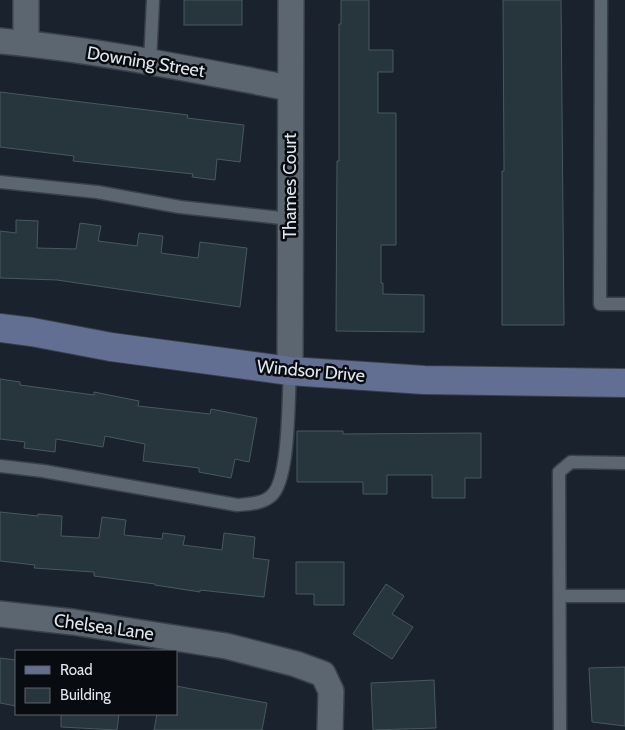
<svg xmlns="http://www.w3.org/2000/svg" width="625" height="730" font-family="Cabin,sans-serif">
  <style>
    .building { fill: #27363c; stroke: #48585e }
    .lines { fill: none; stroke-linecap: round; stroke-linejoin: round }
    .lane-casing { stroke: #3a4049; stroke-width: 15 }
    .street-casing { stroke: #3a4049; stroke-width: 28 }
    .secondary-casing { stroke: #3a4049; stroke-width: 30 }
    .lane { stroke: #5b6671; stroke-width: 12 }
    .street { stroke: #5b6671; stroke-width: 25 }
    .secondary { stroke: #636e93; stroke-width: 28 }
    .labels { text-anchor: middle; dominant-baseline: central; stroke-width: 5; stroke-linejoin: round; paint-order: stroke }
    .street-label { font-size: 18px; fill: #e0e6ed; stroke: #080c10 }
  </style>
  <rect width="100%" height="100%" fill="#1a232d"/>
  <!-- building -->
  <g class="building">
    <rect x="184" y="0" width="58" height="25"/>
    <polygon points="341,0 369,0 369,50 393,50 393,72 378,72 378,113 396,113 396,245 381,245 381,283 383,283 383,294 424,295 424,332 336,331 337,161 339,161 339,24 341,24"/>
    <polygon points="503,0 561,0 564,325 502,325 502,171 504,171"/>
    <polygon points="0,92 188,115 187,118 244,125 240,162 217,159 215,180 192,177 193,174 73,161 74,156 0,147"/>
    <polygon points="16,220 38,221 37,248 76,249 80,223 101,226 98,241 137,246 139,233 163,236 161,253 198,258 200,242 247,248 240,307 57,280 0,278 0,231 16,233"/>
    <polygon points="0,379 20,382 20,385 94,395 94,392 139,401 138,406 210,414 211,409 257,418 249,462 235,459 231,478 199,472 199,468 143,461 145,444 105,436 103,447 56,439 55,452 24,448 25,442 0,439"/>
    <polygon points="297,431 343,431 343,434 481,433 481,478 465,478 465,498 432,498 432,475 387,475 387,494 363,494 363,482 297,482"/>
    <polygon points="0,512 38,516 38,514 62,516 61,536 99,538 102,517 126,520 124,535 162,539 163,533 185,536 183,545 222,550 224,533 255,537 253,558 269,560 264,597 200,590 200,592 155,585 155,584 94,576 94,572 34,568 35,565 0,561"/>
    <polygon points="296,562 344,562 344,605 314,605 314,594 296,594"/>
    <polygon points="386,584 404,596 392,614 413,627 392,659 353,634"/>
    <polygon points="0,658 16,660 16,706 0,703"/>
    <polygon points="625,667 625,726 592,722 589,668"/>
    <polygon points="434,680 436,728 373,730 371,683"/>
    <polygon points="176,686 267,703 262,730 154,730 157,714 176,714"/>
    <polygon points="61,714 119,714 117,730 61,727"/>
  </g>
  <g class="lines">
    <defs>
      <g id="lane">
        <polyline points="601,0 600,304 625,304"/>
        <polyline points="150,62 153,0"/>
        <polyline points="0,182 97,192 180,207 290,219"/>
        <path d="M0 466 43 471 237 505C248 504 262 504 271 496 290 481 288 397 290 371"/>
        <polyline points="560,596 625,596"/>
        <polyline points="560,730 559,472 571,462 625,463"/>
      </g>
      <g id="street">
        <path d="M0 41C98 50 194 70 290 88"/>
        <polyline points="26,43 26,0"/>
        <polyline points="290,371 291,0"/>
        <polyline points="0,614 73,622 226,646 296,664 323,674 331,691 330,730"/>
      </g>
      <polyline id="secondary" points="0,328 32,332 111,347 290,371 424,380 625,383"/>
    </defs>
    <!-- lane casing -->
    <use href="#lane" class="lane-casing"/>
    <!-- street casing -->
    <use href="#street" class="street-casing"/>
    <!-- secondary casing -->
    <use href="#secondary" class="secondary-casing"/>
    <!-- lane -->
    <use href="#lane" class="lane"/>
    <!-- street -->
    <use href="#street" class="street"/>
    <!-- secondary -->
    <use href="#secondary" class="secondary"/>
  </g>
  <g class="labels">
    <!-- street labels -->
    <g class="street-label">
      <text transform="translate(146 62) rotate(9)">Downing Street</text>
      <text transform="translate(290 186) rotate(-90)">Thames Court</text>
      <text transform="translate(311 371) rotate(5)">Windsor Drive</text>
      <text transform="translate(104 627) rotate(8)">Chelsea Lane</text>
    </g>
  </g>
  <!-- legend -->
  <rect x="15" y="650" width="162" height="65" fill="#080c10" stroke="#5e6368"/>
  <rect x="25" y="666" width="25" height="8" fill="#636e93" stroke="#5e6368"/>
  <text x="60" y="675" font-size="15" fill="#e0e6ed">Road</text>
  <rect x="25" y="688" width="25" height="15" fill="#27363c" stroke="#5e6368"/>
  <text x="60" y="700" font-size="15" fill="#e0e6ed">Building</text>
</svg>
